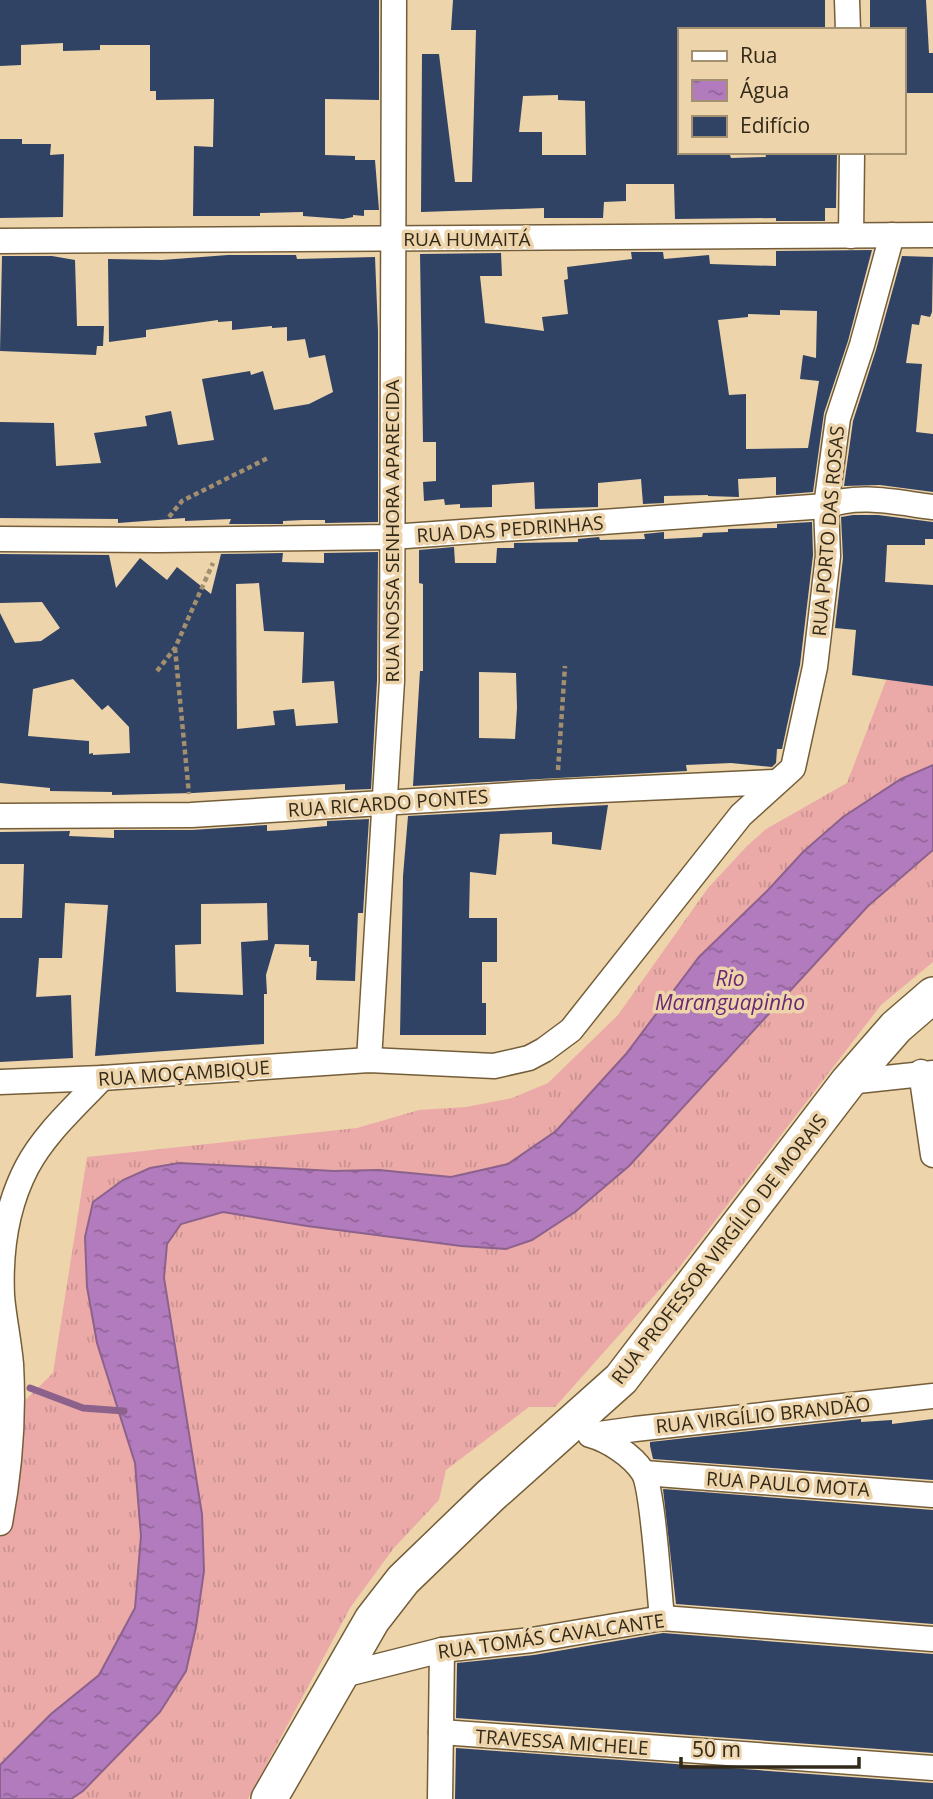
<svg xmlns="http://www.w3.org/2000/svg" width="933" height="1799" font-family="'Open Sans',sans-serif">
  <style>
    .grass { fill: url(#grass-tufts) }
    .water { fill: url(#water-ripples); stroke: #8c628c; stroke-width: 2 }
    .lines { fill: none; stroke-linecap: round; stroke-linejoin: round }
    .stream { stroke: #8c628c; stroke-width: 7 }
    .building { fill: #314364; fill-rule: evenodd }
    .street-casing { stroke: #745e39; stroke-width: 27 }
    .secondary-casing { stroke: #745e39; stroke-width: 38 }
    .path { stroke: #a28f70; stroke-width: 4.5; stroke-dasharray: 5 3.5; stroke-linecap: butt }
    .street { stroke: #fff; stroke-width: 24 }
    .secondary { stroke: #fff; stroke-width: 35 }
    .labels { text-anchor: middle; dominant-baseline: central; stroke-width: 7; stroke-linejoin: round; paint-order: stroke }
    .street-label { font-size: 19px; fill: #322919; stroke: #edd4ab }
    .water-label { font-size: 21px; font-style: italic; fill: #6a2777; stroke: #edd4ab }
  </style>
  <defs>
    <pattern id="grass-tufts" width="24" height="20" patternUnits="userSpaceOnUse" patternTransform="scale(1.75)"><rect width="24" height="20" fill="#ebaaa8"/><path d="M3 7l-1-3M5 7V3M7 7l1-3M15 17l-1-3M17 17v-4M19 17l1-3" fill="none" stroke="#ca9290"/></pattern>
    <pattern id="water-ripples" width="26" height="14" patternUnits="userSpaceOnUse" patternTransform="scale(1.75)"><rect width="26" height="14" fill="#b27bbd"/><path d="M2 4q2-2 4 0t4 0M15 11q2-2 4 0t4 0" fill="none" stroke="#916599"/></pattern>
  </defs>
  <rect width="100%" height="100%" fill="#edd4ab"/>
  <!-- grass -->
  <g class="grass">
    <polygon points="920,591 933,591 933,765 901,779 843,817 803,852 676,989 626,1054 556,1131 508,1164 451,1177 379,1170 334,1171 227,1165 85,1237 87,1287 97,1343 135,1463 141,1536 135,1608 99,1675 51,1714 0,1765 0,1425 53,1373 87,1157 357,1128 419,1110 466,1107 512,1098 548,1083 618,1015 708,888 747,846 766,829 847,783"/>
    <polygon points="933,850 933,962 881,1005 678,1269 555,1407 529,1407 446,1470 439,1500 393,1549 350,1608 248,1799 71,1799 83,1791 160,1712 178,1367 164,1278 167,1244 181,1224 223,1212 307,1226 461,1246 482,1248 532,1240 575,1212 603,1188 629,1166 868,906"/>
  </g>
  <!-- water -->
  <polygon class="water" points="933,765 933,850 868,906 629,1166 575,1212 532,1240 506,1249 461,1246 307,1226 223,1212 181,1224 167,1244 164,1278 202,1514 204,1571 196,1627 186,1671 160,1712 83,1791 71,1799 0,1799 0,1765 51,1714 99,1675 135,1608 141,1536 135,1463 97,1343 87,1287 85,1237 93,1202 123,1180 150,1168 179,1163 334,1171 379,1170 451,1177 508,1164 556,1131 626,1054 699,957 769,889 803,852 843,817 901,779"/>
  <g class="lines">
    <!-- stream -->
    <polyline class="stream" points="30,1388 83,1408 124,1411"/>
  </g>
  <!-- building -->
  <g class="building">
    <polygon points="0,0 379,0 379,100 325,99 325,155 355,156 355,160 375,160 379,210 364,210 364,216 353,215 353,217 343,219 303,216 303,212 260,213 260,216 193,216 194,146 213,147 214,99 156,100 156,91 150,91 150,45 100,45 100,50 63,51 63,43 21,45 21,65 0,66"/>
    <path d="M453 0H825V30H679V155L692 152H729L731 158 766 157 765 152H837L836 208H825V221H776V218L675 219 674 184H626V201L604 202 603 218H544V208L421 212 422 54H439L455 182H472L476 30H451ZM558 95V100L585 101 586 155H542V132H519L523 96Z"/>
    <polygon points="870,0 926,0 929,53 933,53 933,93 903,93 903,30 870,30"/>
    <polygon points="0,139 22,139 22,144 51,144 50,155 64,154 63,217 0,218"/>
    <path d="M872 250 848 341 824 413 813 492 776 495V477L738 479 739 497 708 496V495L664 496V503L643 504 641 479 598 483V507L535 509 534 482 492 485V507L460 508V504L445 505 444 499 424 501 423 482 436 481V442H423L420 254 501 253 502 276H480L485 323 544 331 542 317 568 314 564 280 568 279 567 267 632 259 631 252H663L664 259 709 255 710 264 776 266V251ZM780 310 817 311 816 358 803 355 800 379 819 381 808 448 746 449V394L729 395 718 320 748 317V314L780 315Z"/>
    <polygon points="228,255 296,255 297,259 375,257 378,331 378,522 325,523 325,520 304,520 283,521 283,524 229,524 231,519 185,521 185,518 118,523 118,519 0,518 0,422 54,423 56,466 101,463 94,433 147,426 145,416 171,411 178,445 214,440 202,379 250,371 251,375 263,371 274,410 309,404 333,392 325,355 309,358 305,339 287,341 287,327 272,328 272,326 232,330 232,321 218,322 218,320 146,330 146,337 109,342 108,259 162,260"/>
    <polygon points="2,256 52,256 75,260 77,326 104,326 103,346 97,346 96,355 0,351"/>
    <polygon points="902,256 933,257 932,312 930,317 921,315 919,325 912,324 906,363 922,364 916,432 933,434 933,492 880,485 844,486 853,421 876,350"/>
    <polygon points="853,515 878,515 933,522 933,539 925,539 925,545 887,545 885,582 933,585 933,686 852,675 856,630 835,628 843,558 841,517"/>
    <path d="M812 522 813 555 800 665 782 749H777L776 763 772 767 731 763 686 765 687 771 413 786 420 671H423V584L419 583V550L454 547 455 563H496L497 548H514V543L578 542V539L599 537 600 540 645 539 644 534 664 532V539L702 537 703 533 728 532V529L777 528V524ZM479 672 516 673 517 708 515 739 479 738Z"/>
    <path d="M378 552 377 681 371 789 345 790V784L193 793 112 795V792L50 791V788L0 783V613L15 643 41 641 60 628 42 602 0 603V554L109 555 116 588 140 558 167 580 177 567 211 594 221 554 283 553 282 562 324 563V553ZM259 583 264 631 304 632 302 683 334 681 338 723 296 726 294 709 273 711 275 725 237 729 236 584ZM73 679 102 710 108 705 129 727 130 753 93 755V753L89 754V741L28 736 33 689Z"/>
    <polygon points="608,805 601,850 552,844 552,832 500,834 496,875 470,872 469,918 497,918 497,962 482,962 482,1003 486,1003 486,1035 400,1035 403,876 408,816"/>
    <path d="M369 819 363 913H358L355 981 316 980 317 961H311V957H309V945L275 944 266 975 267 994H264V1044L95 1056 108 905 65 903 62 958H39L36 997 71 995 73 1058 0 1062V918H22L24 864H0V832L70 831 69 836 114 838V830H192L267 825V831L284 830 327 826V821ZM267 903 268 940 241 942 243 995 176 992 175 945 201 944V904Z"/>
    <polygon points="861,1419 861,1422 892,1420 892,1424 933,1419 933,1480 653,1459 650,1446 650,1442"/>
    <polygon points="663,1489 933,1510 933,1624 676,1604"/>
    <polygon points="663,1633 933,1654 933,1753 456,1718 457,1663 534,1655"/>
    <polygon points="456,1748 933,1783 933,1799 455,1799"/>
  </g>
  <g class="lines">
    <defs>
      <g id="street">
        <polyline points="847,0 848,30"/>
        <polyline points="851,236 852,152"/>
        <polyline points="0,241 933,235"/>
        <path d="M0 539 159 540 392 537 826 506C859 493 899 503 933 507"/>
        <polyline points="0,816 191,815 557,792 775,782"/>
        <polyline points="369,1060 392,681 394,0"/>
        <polyline points="921,1072 933,1155"/>
        <polyline points="0,1082 102,1078 369,1060 494,1066 529,1058 544,1050 571,1030 741,815 793,768 815,667 828,556 826,506 838,418 862,345 892,235"/>
        <polyline points="848,1082 933,1073"/>
        <path d="M590 1435C608 1440 632 1455 643 1472 653 1488 659 1591 662 1618"/>
        <polyline points="592,1435 635,1429 933,1396"/>
        <polyline points="644,1473 933,1495"/>
        <path d="M0 1523C10 1470 14 1418 11 1364 9 1341 4 1319 2 1296 0 1251 6 1207 27 1167 45 1133 76 1106 102 1078"/>
        <polyline points="339,1676 442,1650 532,1640 662,1618 933,1639"/>
        <polyline points="441,1732 933,1768"/>
        <polyline points="440,1799 442,1650"/>
      </g>
      <polyline id="secondary" points="269,1799 372,1620 403,1580 490,1496 621,1379 848,1082 896,1027 933,995"/>
    </defs>
    <!-- street casing -->
    <use href="#street" class="street-casing"/>
    <!-- secondary casing -->
    <use href="#secondary" class="secondary-casing"/>
    <!-- path -->
    <g class="path">
      <polyline points="169,517 182,501 268,458"/>
      <polyline points="175,648 189,794"/>
      <polyline points="157,671 175,648 213,563"/>
      <polyline points="558,770 565,666"/>
    </g>
    <!-- street -->
    <use href="#street" class="street"/>
    <!-- secondary -->
    <use href="#secondary" class="secondary"/>
  </g>
  <g class="labels">
    <!-- street labels -->
    <g class="street-label">
      <text x="467" y="239">RUA HUMAITÁ</text>
      <text transform="translate(510 529) rotate(-4)">RUA DAS PEDRINHAS</text>
      <text transform="translate(392 531) rotate(-90)">RUA NOSSA SENHORA APARECIDA</text>
      <text transform="translate(828 531) rotate(-85)">RUA PORTO DAS ROSAS</text>
      <text transform="translate(388 803) rotate(-4)">RUA RICARDO PONTES</text>
      <text transform="translate(184 1073) rotate(-4)">RUA MOÇAMBIQUE</text>
      <text transform="translate(719 1249) rotate(-52)">RUA PROFESSOR VIRGÍLIO DE MORAIS</text>
      <text transform="translate(763 1415) rotate(-6)">RUA VIRGÍLIO BRANDÃO</text>
      <text transform="translate(788 1484) rotate(4)">RUA PAULO MOTA</text>
      <text transform="translate(551 1636) rotate(-8)">RUA TOMÁS CAVALCANTE</text>
      <text transform="translate(562 1742) rotate(4)">TRAVESSA MICHELE</text>
    </g>
    <!-- water labels -->
    <g class="water-label">
      <text x="730" y="978">Rio<tspan x="730" dy="24">Maranguapinho</tspan></text>
    </g>
  </g>
  <!-- legend -->
  <rect x="678" y="28" width="228" height="126" fill="#edd4ab" stroke="#a29071" stroke-width="2"/>
  <rect x="692" y="51" width="35" height="10" fill="#ffffff" stroke="#a29071" stroke-width="2"/>
  <text x="740" y="63" font-size="21" fill="#322919">Rua</text>
  <rect x="692" y="80" width="35" height="21" fill="url(#water-ripples)" stroke="#a29071" stroke-width="2"/>
  <text x="740" y="98" font-size="21" fill="#322919">Água</text>
  <rect x="692" y="116" width="35" height="21" fill="#314364" stroke="#a29071" stroke-width="2"/>
  <text x="740" y="133" font-size="21" fill="#322919">Edifício</text>
  <!-- scale -->
  <path d="M681 1757v10h178v-10" fill="none" stroke="#322919" stroke-width="3.5"/>
  <text x="692" y="1757" font-size="21" fill="#322919" stroke="#edd4ab" stroke-width="5" paint-order="stroke">50 m</text>
</svg>
